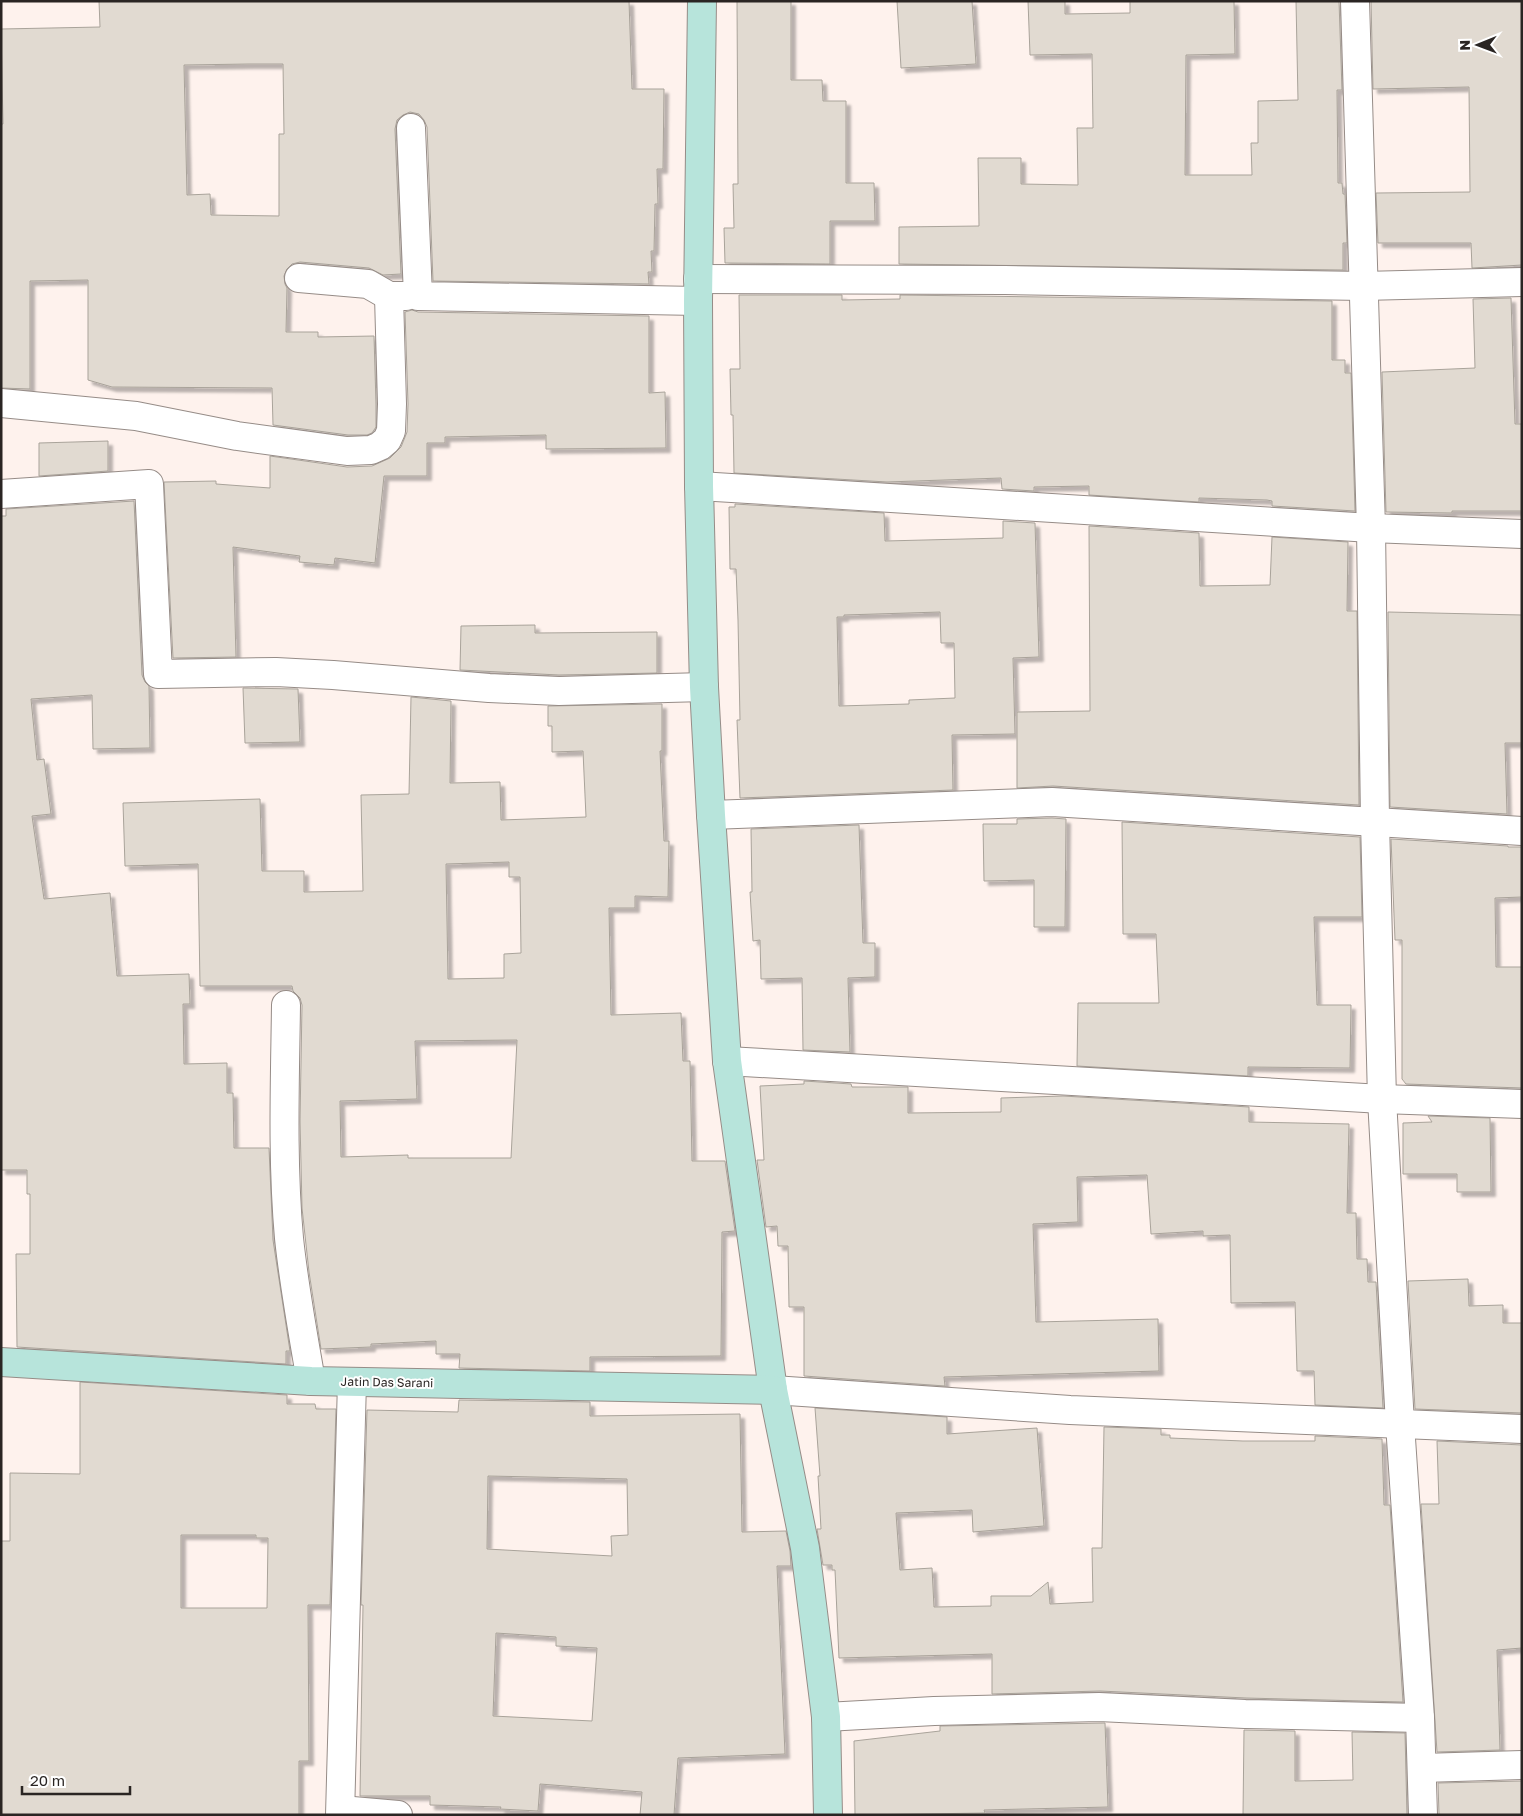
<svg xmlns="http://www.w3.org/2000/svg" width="1523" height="1816" font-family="'Golos Text',sans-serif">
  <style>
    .building { fill: #e1dad1; stroke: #a9a39a; fill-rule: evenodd; filter: url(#shadow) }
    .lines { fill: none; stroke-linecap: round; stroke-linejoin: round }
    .street-casing { stroke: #968c87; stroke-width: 30 }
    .secondary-casing { stroke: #968c87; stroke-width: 30 }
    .street { stroke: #fff; stroke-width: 28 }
    .secondary { stroke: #b7e4db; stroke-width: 28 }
    .labels { text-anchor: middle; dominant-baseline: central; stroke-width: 4; stroke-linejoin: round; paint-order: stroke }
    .street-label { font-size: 12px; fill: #2a2523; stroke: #fff }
  </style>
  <defs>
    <filter id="shadow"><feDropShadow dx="4.5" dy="4.5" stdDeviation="1" flood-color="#0004"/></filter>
  </defs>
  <rect width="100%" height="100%" fill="#fef2ed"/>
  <!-- building -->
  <g class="building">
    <path d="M99 1H629L632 89H664L663 169H657L658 204H655L654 251H651L652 272H648L649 284 433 281 427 127 424 120 419 114 410 112 403 115 397 120 395 129 401 274 383 275 369 268 300 262 292 264 287 269 284 276 285 284 287 288 286 332H318V337L374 336 376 404V427L372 433 367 435H348L273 425 272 388 112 387 88 380V280L30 281V389L1 388V124H3L1 29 100 27ZM249 64H283L284 134H279V216L211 215 210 194 187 195 184 65Z"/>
    <polygon points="737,1 791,1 791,80 822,80 823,101 846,101 846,183 874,183 875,221 830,221 830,264 725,263 724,228 734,228 733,184 738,184"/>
    <polygon points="897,1 972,1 976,64 901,68"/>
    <polygon points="1028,1 1065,1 1065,14 1130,13 1130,1 1234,1 1235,54 1186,55 1185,175 1252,175 1251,143 1258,143 1258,101 1298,100 1296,1 1339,1 1342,90 1337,90 1338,183 1342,183 1343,194 1345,194 1347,243 1343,243 1343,270 899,264 899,227 979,226 978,158 1021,158 1021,184 1078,185 1077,128 1093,128 1092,54 1030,55"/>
    <polygon points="1371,1 1522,1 1522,265 1472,268 1471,243 1378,243 1376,193 1470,192 1469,87 1373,89"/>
    <polygon points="739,295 842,295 842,300 900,299 900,295 1332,301 1332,360 1345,360 1345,373 1351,373 1355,511 1272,506 1272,501 1267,500 1199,498 1199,502 1089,495 1089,486 1034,487 1034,491 1002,489 1001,478 887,482 734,473 733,415 731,415 730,369 740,369"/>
    <polygon points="1511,298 1515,424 1522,424 1522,511 1452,511 1452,513 1386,512 1382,372 1475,368 1473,299"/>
    <polygon points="412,310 418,312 649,316 649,393 665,392 666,448 546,449 546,435 445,437 445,443 427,443 427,476 384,476 375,563 335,558 334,565 299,562 300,556 233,547 236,657 173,658 164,482 216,481 216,484 270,488 270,456 347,467 372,466 390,458 401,447 407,432 408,404 405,312"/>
    <polygon points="108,441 108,471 39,476 39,443"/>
    <polygon points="134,501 142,675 145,682 149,686 150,748 93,749 92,695 31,699 37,760 44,759 51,814 32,816 44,899 110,893 117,976 189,974 190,1004 183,1004 184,1064 227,1063 227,1093 233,1093 234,1148 269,1148 273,1240 290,1351 286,1351 286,1364 17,1347 16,1254 30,1254 30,1194 27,1194 27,1170 1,1170 1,516 6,516 6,509"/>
    <path d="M735 504 884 513 885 541 1003 538V521L1035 523 1039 657 1013 658 1015 734 952 735 953 790 740 798 737 720H740L738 620 736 569H730L729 507H735ZM940 612 941 643H954L955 698 909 700V704L839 706 837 617H844V615Z"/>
    <polygon points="1089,526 1199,533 1200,586 1270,585 1272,537 1348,542 1347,611 1357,611 1359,805 1053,786 1017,788 1017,712 1090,711"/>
    <polygon points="1388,612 1522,615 1522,743 1505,743 1507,814 1390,807"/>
    <polygon points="535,625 535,633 657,632 657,673 559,675 460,670 461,626"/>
    <polygon points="243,688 298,689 300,742 245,743"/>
    <path d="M411 697 451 701 450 783 500 782 501 820 586 817 583 751 552 752V726H548V706L662 704V751H660L664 841H669L668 897 635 896V908H609L611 1015 681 1013 683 1061H690L692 1161H725L735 1231 722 1232 721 1356 590 1357V1371L459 1368 460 1354H436V1341L371 1344V1347L321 1349 309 1272 302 1208 300 1121 302 1005 300 998 293 991 292 986H200L198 864 125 866 123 803 260 799 262 871H304V892L363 891 361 795 409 794ZM509 862V877H520L521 953 504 954V978L448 979 446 864ZM517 1040 511 1158H408V1155L341 1157 340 1101 417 1099 415 1041Z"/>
    <polygon points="1052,818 1066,819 1065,927 1034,927 1034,880 984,881 983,824 1017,824 1017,819"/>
    <polygon points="1122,822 1360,837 1362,917 1314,917 1317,1005 1351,1005 1350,1068 1248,1067 1248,1076 1077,1066 1078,1003 1159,1003 1156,934 1123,934"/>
    <polygon points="859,825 863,943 875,943 875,977 848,978 850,1052 803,1050 802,978 761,979 760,940 753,941 750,892 752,892 751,829"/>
    <polygon points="1391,839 1508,846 1508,847 1522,847 1522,897 1495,898 1496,967 1522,967 1522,1088 1406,1084 1402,1079 1402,940 1395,940"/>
    <polygon points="804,1081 851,1084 852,1087 908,1087 908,1113 1001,1112 1001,1098 1063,1096 1249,1107 1249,1122 1349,1124 1347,1213 1356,1213 1357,1259 1367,1259 1368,1282 1376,1282 1383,1408 1315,1405 1314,1371 1297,1371 1295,1302 1231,1303 1230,1235 1203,1236 1203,1231 1151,1234 1147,1175 1077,1177 1078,1222 1033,1224 1036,1322 1158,1319 1159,1371 944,1377 945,1386 804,1376 804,1307 789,1307 788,1246 778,1246 777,1226 766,1227 757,1160 764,1160 760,1086 804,1084"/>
    <polygon points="1428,1116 1490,1118 1491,1192 1457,1192 1457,1174 1403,1174 1403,1123 1432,1122"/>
    <polygon points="1468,1279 1469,1306 1503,1305 1503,1323 1522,1323 1522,1413 1415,1409 1408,1281"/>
    <path d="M80 1382 287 1395V1404H315L316 1409H336L330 1605H308L309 1761H299V1815H1V1541H10V1473L80 1474ZM181 1535H256V1538H268L267 1608H181Z"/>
    <path d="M459 1400 590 1402V1416L740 1414 742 1532 786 1531 790 1551 791 1566H777L785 1754 678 1758 674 1815H640L642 1792 540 1784 538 1811 500 1809 501 1807 430 1805V1796H360L363 1605H361L367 1410 458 1412ZM488 1476 627 1479 628 1535 611 1536 612 1556 487 1549ZM496 1633 556 1637V1646L597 1648 592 1721 493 1716Z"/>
    <polygon points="815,1408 947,1417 947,1434 1037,1428 1044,1526 973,1532 972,1510 896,1513 900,1570 932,1568 934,1607 991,1606 991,1596 1031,1596 1048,1582 1050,1604 1093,1602 1092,1548 1102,1548 1104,1427 1161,1429 1161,1435 1170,1435 1170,1438 1243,1441 1315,1441 1315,1436 1382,1439 1384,1505 1390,1505 1403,1702 1246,1698 1100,1691 992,1694 992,1654 839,1658 835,1570 832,1570 832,1565 823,1565 817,1529 821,1529 818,1476 820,1476"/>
    <polygon points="1437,1441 1522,1445 1522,1648 1497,1650 1500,1750 1437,1752 1421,1504 1439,1504"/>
    <polygon points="1105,1723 1108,1807 984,1810 985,1813 855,1815 854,1741 940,1731 940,1726"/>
    <polygon points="1244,1730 1295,1731 1295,1781 1353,1780 1352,1732 1405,1733 1407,1815 1243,1815"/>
    <polygon points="1522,1781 1522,1815 1439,1815 1438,1783"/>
  </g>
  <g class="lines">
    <defs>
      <g id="street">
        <polyline points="1355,1 1371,528 1375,821 1382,1099 1400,1424 1420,1718 1423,1815"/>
        <polyline points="411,128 418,296 698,301"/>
        <polyline points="299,278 368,284 389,296 406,296"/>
        <polyline points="698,279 1005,280 1363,286 1522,282"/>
        <polyline points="1,403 136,416 237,436 347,451 371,450 380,446 387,440 391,431 392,404 389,296"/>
        <polyline points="699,486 1371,528 1522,534"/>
        <polyline points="1,494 149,484 158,674 276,672 333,675 489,688 559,691 704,687"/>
        <polyline points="711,815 1052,802 1522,831"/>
        <path d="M286 1005C285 1082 282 1160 289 1238 294 1286 303 1334 311 1381"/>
        <polyline points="727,1061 1382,1099 1522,1104"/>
        <polyline points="773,1390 1070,1410 1522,1429"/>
        <polyline points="826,1717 934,1711 1099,1707 1245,1714 1420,1718"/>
        <polyline points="1422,1768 1522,1765"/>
        <polyline points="341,1810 398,1815"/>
        <polyline points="340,1815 352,1382"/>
      </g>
      <g id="secondary">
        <polyline points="702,1 698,301 699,486 704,687 711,815 727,1061 773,1390 805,1548 826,1717 828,1815"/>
        <polyline points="1,1362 311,1381 773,1390"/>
      </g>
    </defs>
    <!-- street casing -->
    <use href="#street" class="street-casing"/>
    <!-- secondary casing -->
    <use href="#secondary" class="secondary-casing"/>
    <!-- street -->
    <use href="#street" class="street"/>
    <!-- secondary -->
    <use href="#secondary" class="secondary"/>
  </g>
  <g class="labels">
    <!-- street labels -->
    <g class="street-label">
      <text transform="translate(387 1382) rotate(1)">Jatin Das Sarani</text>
    </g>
  </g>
  <!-- border -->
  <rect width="1523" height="1816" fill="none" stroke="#2a2523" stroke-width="5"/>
  <!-- north arrow -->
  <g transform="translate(1478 45) rotate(269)" stroke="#ffffff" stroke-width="4" paint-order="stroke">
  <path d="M0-4L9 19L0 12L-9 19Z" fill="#2a2523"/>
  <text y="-8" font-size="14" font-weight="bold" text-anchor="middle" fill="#2a2523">N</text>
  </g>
  <!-- scale -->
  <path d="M22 1786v8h108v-8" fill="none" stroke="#2a2523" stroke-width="2.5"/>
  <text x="30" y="1786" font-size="15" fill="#2a2523" stroke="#ffffff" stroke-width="4" paint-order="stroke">20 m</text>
</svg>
